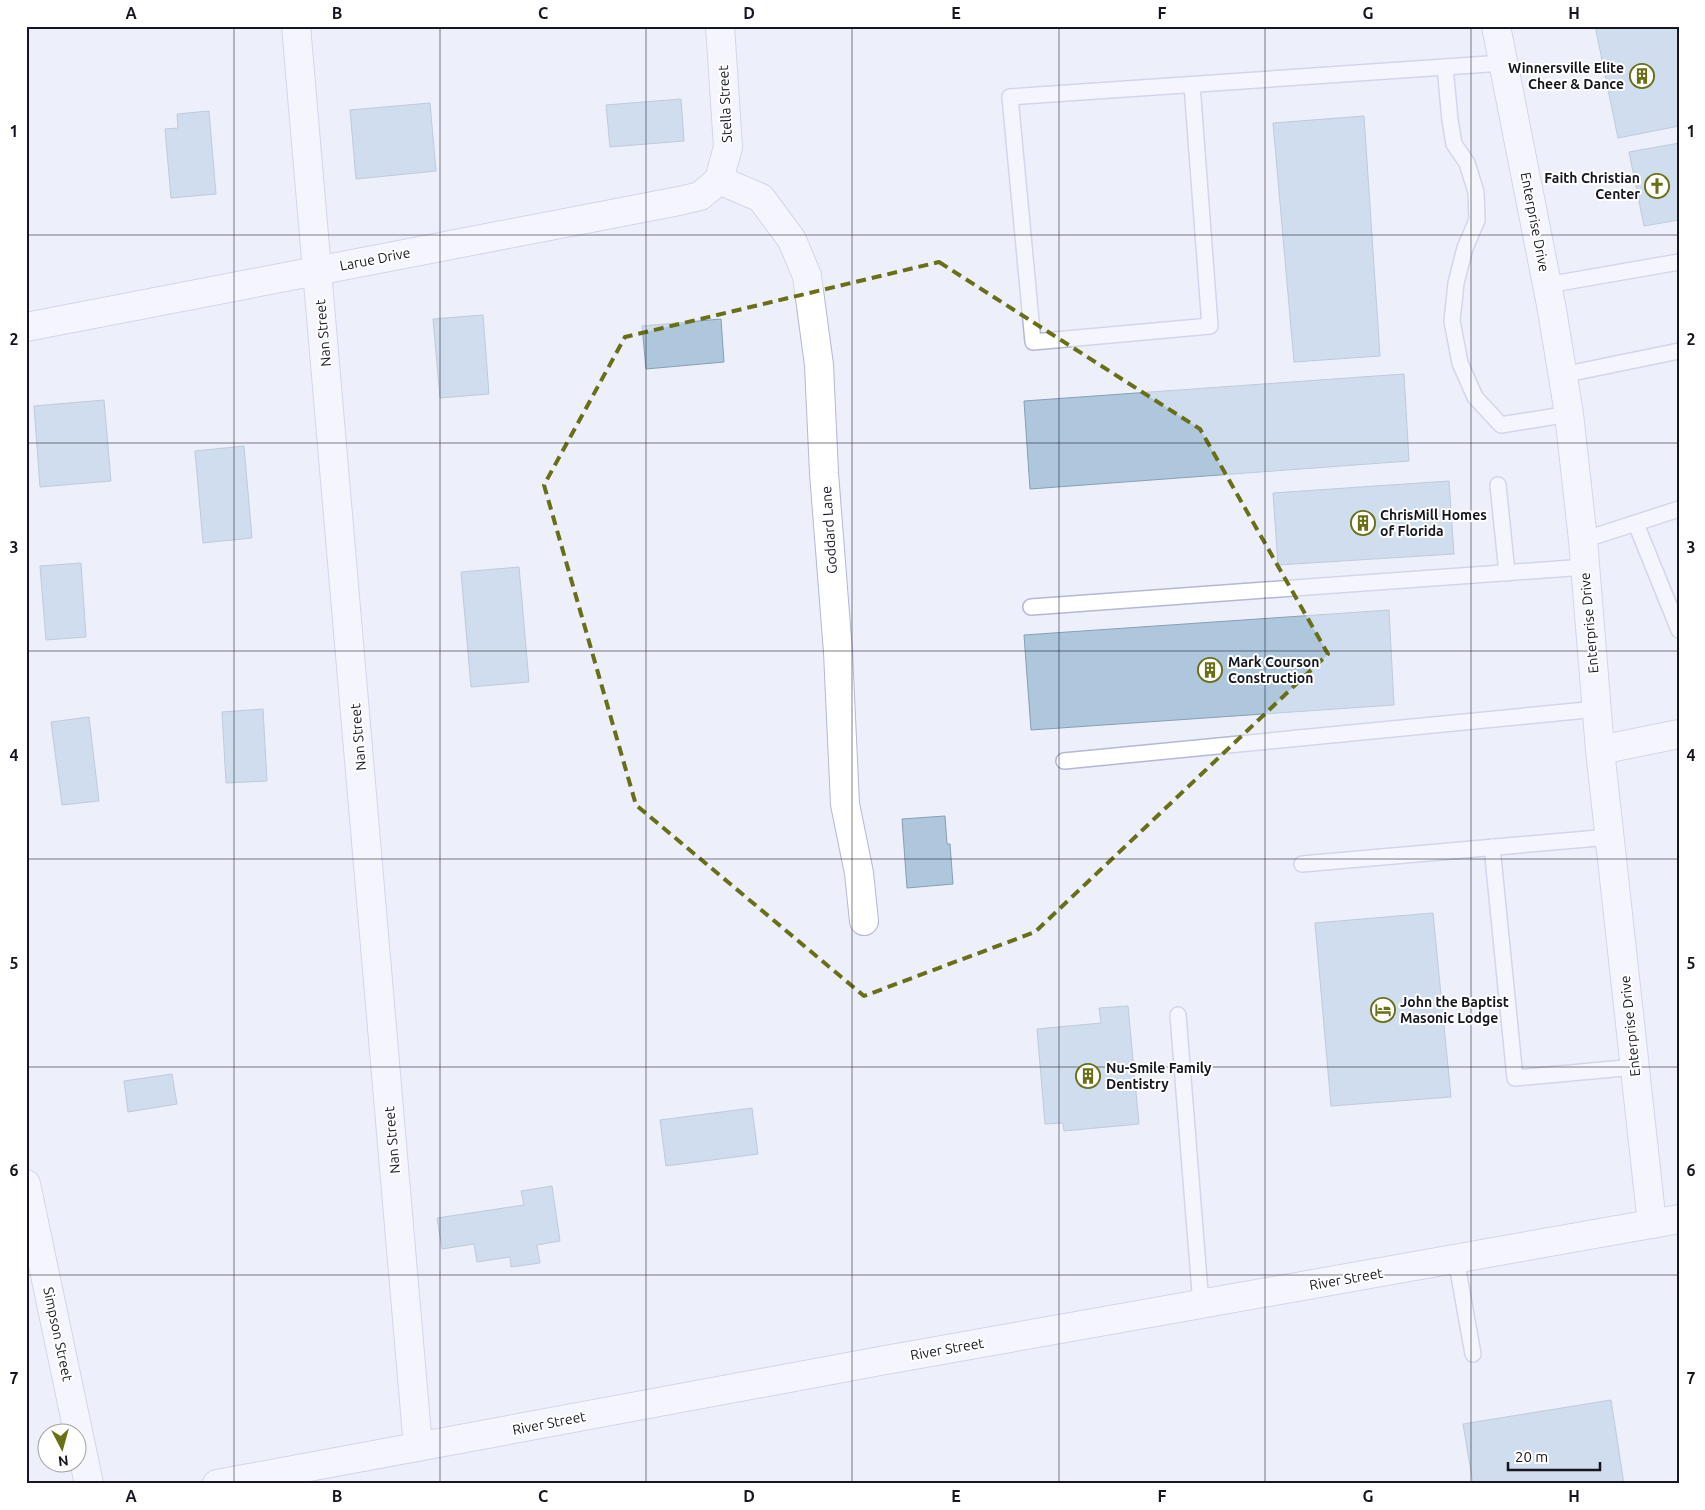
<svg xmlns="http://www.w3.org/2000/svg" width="1705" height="1510" font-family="Ubuntu,sans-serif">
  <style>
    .building { fill: #aec7dd; stroke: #879fb3 }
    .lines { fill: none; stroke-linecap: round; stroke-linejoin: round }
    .service-casing { stroke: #b3b8d5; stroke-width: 18 }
    .minor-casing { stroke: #b3b8d5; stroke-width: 30 }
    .tertiary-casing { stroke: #b3b8d5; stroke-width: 30 }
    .service { stroke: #fff; stroke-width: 15 }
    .minor { stroke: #fff; stroke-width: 28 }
    .tertiary { stroke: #fff; stroke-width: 28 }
    .marked { fill: none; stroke: #696f15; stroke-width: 4; stroke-dasharray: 10 6; stroke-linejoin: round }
    .grid { fill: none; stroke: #151620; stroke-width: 1; stroke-opacity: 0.55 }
    .labels { text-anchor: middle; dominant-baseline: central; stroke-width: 4; stroke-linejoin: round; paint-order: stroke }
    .poi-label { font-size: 14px; font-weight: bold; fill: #151620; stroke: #fff; text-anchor: start }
    .street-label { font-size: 14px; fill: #151620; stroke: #fff }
    .neatline { fill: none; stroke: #151620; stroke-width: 2 }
    .grid-label { font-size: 16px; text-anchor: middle; font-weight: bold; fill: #151620 }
  </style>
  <rect width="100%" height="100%" fill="#edeffb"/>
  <!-- building -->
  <g class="building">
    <polygon points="1595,26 1679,26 1679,126 1618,138"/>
    <polygon points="681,99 684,141 610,147 606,105"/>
    <polygon points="430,103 436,171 356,179 350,110"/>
    <polygon points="209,111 216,194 171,198 165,129 178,128 177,114"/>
    <polygon points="1364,116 1380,356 1294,362 1273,123"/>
    <polygon points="1679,143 1679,220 1644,226 1629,152"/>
    <polygon points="483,315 489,394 440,398 433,319"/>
    <polygon points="721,319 724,362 646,369 642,326"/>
    <polygon points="1404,374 1409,461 1030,489 1024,401"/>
    <polygon points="104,400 111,481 40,487 34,406"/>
    <polygon points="244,446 252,538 203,543 195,451"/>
    <polygon points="1449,481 1454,554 1278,565 1273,493"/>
    <polygon points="81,563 86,637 46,640 40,566"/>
    <polygon points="519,567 529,682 471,687 461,572"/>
    <polygon points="1389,610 1394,705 1031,730 1024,635"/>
    <polygon points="263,709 267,781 226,783 222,712"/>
    <polygon points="89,717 99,801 62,805 51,722"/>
    <polygon points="945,816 947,844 950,844 953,884 907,888 902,819"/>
    <polygon points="1433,913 1451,1097 1331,1106 1315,923"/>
    <polygon points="1128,1006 1139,1124 1064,1131 1063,1123 1045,1124 1037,1029 1101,1023 1099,1008"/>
    <polygon points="172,1074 177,1104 128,1112 124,1081"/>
    <polygon points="752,1108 758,1154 666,1166 660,1120"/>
    <polygon points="552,1186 560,1241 537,1245 540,1263 511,1267 510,1257 477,1262 474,1244 442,1249 437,1218 524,1205 521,1191"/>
    <polygon points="1611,1400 1624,1484 1473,1484 1463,1424"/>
  </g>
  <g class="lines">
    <defs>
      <g id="service">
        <polyline points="1445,67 1450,120 1454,144 1467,163 1476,192 1477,220 1465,248 1456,283 1452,321 1460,363 1475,397 1501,425 1569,414"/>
        <polyline points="1192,85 1210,326 1033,342 1010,97 1503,63"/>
        <polyline points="1547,285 1679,262"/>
        <polyline points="1562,375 1679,351"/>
        <polyline points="1498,485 1507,573"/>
        <polyline points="1636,524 1679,630"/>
        <polyline points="1583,540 1679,509"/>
        <polyline points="1031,607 1585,567"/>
        <polyline points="1064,761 1597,709"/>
        <polyline points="1492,847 1515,1078 1635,1067"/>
        <polyline points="1302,864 1610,837"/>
        <polyline points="1178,1015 1201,1305"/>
        <polyline points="1456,1259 1473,1354"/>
      </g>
      <g id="minor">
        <polyline points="296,26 418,1447"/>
        <polyline points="1496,26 1552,310 1569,414 1583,540 1600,750 1652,1224"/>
        <polyline points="719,180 761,198 792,240 807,276 819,365 824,473 838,652 845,804 859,873 864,921"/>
        <polyline points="719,180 728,147 720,26"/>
        <polyline points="26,327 679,201 700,196 719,180"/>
        <polyline points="1600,750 1679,734"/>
        <polyline points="26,1184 89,1484"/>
      </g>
      <polyline id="tertiary" points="217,1484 880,1361 1679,1219"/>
    </defs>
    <!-- service casing -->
    <use href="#service" class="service-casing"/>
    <!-- minor casing -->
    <use href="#minor" class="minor-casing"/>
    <!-- tertiary casing -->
    <use href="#tertiary" class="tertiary-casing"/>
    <!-- service -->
    <use href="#service" class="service"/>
    <!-- minor -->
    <use href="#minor" class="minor"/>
    <!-- tertiary -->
    <use href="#tertiary" class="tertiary"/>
  </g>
  <!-- marked area -->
  <path d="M0 0H1705V1510H0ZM939 262 1200 429 1328 654 1035 932 864 996 636 805 544 485 625 337Z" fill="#edeffb" fill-opacity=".55" fill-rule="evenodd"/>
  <path class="marked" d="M939 262 1200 429 1328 654 1035 932 864 996 636 805 544 485 625 337Z"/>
  <!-- grid -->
  <path class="grid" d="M234 26V1484M440 26V1484M646 26V1484M852 26V1484M1059 26V1484M1265 26V1484M1471 26V1484M26 235H1679M26 443H1679M26 651H1679M26 859H1679M26 1067H1679M26 1275H1679"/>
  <!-- icons -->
  <defs>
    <symbol id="building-ring" viewBox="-11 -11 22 22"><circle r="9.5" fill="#fff" stroke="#696f15" stroke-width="1.5"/><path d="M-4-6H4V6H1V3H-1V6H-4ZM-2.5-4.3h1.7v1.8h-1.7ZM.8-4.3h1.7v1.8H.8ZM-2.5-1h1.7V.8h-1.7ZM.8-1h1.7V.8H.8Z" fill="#696f15"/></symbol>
    <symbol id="church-ring" viewBox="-11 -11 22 22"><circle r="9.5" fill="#fff" stroke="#696f15" stroke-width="1.5"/><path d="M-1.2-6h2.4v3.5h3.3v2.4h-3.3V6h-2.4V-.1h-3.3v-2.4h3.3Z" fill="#696f15"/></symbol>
    <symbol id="hotel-ring" viewBox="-11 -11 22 22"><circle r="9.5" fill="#fff" stroke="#696f15" stroke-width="1.5"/><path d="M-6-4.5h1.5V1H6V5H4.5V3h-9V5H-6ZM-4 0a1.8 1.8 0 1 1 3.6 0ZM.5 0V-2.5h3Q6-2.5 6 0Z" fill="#696f15"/></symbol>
  </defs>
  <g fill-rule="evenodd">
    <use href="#building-ring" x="1628" y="62" width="28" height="28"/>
    <use href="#church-ring" x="1643" y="172" width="28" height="28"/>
    <use href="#building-ring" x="1349" y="509" width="28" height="28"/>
    <use href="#building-ring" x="1196" y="656" width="28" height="28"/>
    <use href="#hotel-ring" x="1369" y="996" width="28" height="28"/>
    <use href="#building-ring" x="1074" y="1062" width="28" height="28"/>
  </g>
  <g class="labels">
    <!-- poi labels -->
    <g class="poi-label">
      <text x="1624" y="68" text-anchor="end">Winnersville Elite<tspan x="1624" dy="16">Cheer &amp; Dance</tspan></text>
      <text x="1640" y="178" text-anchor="end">Faith Christian<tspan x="1640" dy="16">Center</tspan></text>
      <text x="1380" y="515">ChrisMill Homes<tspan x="1380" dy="16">of Florida</tspan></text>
      <text x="1228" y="662">Mark Courson<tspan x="1228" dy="16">Construction</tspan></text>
      <text x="1400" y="1002">John the Baptist<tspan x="1400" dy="16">Masonic Lodge</tspan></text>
      <text x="1106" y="1068">Nu-Smile Family<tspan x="1106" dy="16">Dentistry</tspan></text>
    </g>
    <!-- street labels -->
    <g class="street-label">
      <text transform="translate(725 104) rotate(-93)">Stella Street</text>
      <text transform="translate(1535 222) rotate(79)">Enterprise Drive</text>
      <text transform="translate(375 259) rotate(-11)">Larue Drive</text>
      <text transform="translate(323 333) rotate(-95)">Nan Street</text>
      <text transform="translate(829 530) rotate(-94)">Goddard Lane</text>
      <text transform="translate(1589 623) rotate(-95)">Enterprise Drive</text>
      <text transform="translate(358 737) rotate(-95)">Nan Street</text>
      <text transform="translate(1630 1026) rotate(-96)">Enterprise Drive</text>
      <text transform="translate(392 1140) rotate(-95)">Nan Street</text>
      <text transform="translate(1346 1279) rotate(-10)">River Street</text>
      <text transform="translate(58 1334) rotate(78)">Simpson Street</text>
      <text transform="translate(947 1349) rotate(-10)">River Street</text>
      <text transform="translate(549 1423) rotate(-11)">River Street</text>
    </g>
  </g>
  <!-- border -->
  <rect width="1705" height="1510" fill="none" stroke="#ffffff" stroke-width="55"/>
  <!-- north arrow -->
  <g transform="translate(62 1448) rotate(174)"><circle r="24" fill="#ffffff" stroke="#a1a2a6"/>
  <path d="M0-4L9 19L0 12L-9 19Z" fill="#696f15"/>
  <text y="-8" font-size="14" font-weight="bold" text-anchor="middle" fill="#151620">N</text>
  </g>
  <!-- scale -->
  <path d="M1508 1462v8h92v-8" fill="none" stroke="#151620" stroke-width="2.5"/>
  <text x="1515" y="1462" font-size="15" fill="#151620" stroke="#ffffff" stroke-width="4" paint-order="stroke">20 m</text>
  <rect x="28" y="28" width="1650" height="1454" class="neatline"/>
  <g class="grid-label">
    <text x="131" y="19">A</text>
    <text x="337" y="19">B</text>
    <text x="543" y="19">C</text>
    <text x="749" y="19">D</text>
    <text x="956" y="19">E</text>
    <text x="1162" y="19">F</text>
    <text x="1368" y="19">G</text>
    <text x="1574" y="19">H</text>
    <text x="14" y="137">1</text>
    <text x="1691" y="137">1</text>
    <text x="14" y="345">2</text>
    <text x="1691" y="345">2</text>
    <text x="14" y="553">3</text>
    <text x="1691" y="553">3</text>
    <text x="14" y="761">4</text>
    <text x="1691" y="761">4</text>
    <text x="14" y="969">5</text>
    <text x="1691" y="969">5</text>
    <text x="14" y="1176">6</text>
    <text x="1691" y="1176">6</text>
    <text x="14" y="1384">7</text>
    <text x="1691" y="1384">7</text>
    <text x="131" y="1502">A</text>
    <text x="337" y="1502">B</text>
    <text x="543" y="1502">C</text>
    <text x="749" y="1502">D</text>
    <text x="956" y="1502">E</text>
    <text x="1162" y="1502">F</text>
    <text x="1368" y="1502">G</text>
    <text x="1574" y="1502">H</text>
  </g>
</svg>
